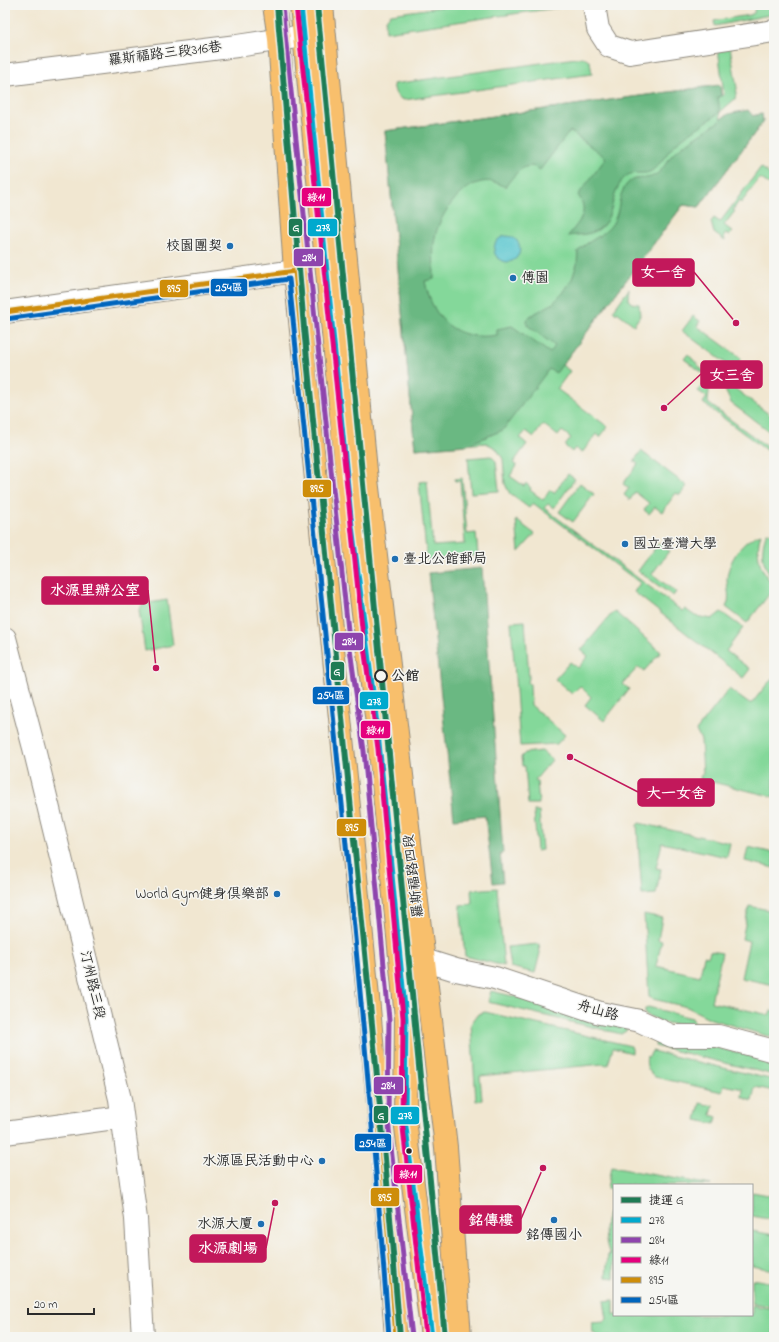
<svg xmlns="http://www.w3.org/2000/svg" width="779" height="1342" font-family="'Indie Flower','LXGW WenKai TC',sans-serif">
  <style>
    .green { fill: #84d89a; stroke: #588262 }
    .forest { fill: #6bb882; stroke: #4b7256 }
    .water { fill: #59c6cf; stroke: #42787d }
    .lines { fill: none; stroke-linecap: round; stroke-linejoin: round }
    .minor-casing { stroke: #8e897e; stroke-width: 24 }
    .major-casing { stroke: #8e897e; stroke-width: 24 }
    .minor { stroke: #fff; stroke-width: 22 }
    .major { stroke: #f8bf6c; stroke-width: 22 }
    .bus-1-casing { stroke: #f6f6f2; stroke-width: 8 }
    .bus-2-casing { stroke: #f6f6f2; stroke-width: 8 }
    .bus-3-casing { stroke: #f6f6f2; stroke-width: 8 }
    .bus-4-casing { stroke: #f6f6f2; stroke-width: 8 }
    .bus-5-casing { stroke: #f6f6f2; stroke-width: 8 }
    .bus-1 { stroke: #00a9ce; stroke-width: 5 }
    .bus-2 { stroke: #8e44ad; stroke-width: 5 }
    .bus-3 { stroke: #e5007d; stroke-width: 5 }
    .bus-4 { stroke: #ce8d09; stroke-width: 5 }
    .bus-5 { stroke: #0065bd; stroke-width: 5 }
    .metro-1-casing { stroke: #f6f6f2; stroke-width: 9 }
    .metro-1 { stroke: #1e7b54; stroke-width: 6 }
    .poi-dot { fill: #1f6fb2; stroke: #f6f6f2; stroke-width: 1.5 }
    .stop-dot { fill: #f6f6f2; stroke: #2b2b2b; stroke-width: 2 }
    .bus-dot { fill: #2b2b2b; stroke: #f6f6f2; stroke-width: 1.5 }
    .labels { text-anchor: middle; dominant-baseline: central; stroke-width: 3; stroke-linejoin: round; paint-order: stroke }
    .street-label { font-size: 14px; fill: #2b2b2b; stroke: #f6f6f2 }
    .poi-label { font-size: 14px; fill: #2b2b2b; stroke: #f6f6f2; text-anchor: end }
    .stop-label { font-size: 14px; font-weight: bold; fill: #2b2b2b; stroke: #f6f6f2; text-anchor: start }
    .leader { fill: none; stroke: #c2185b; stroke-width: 1.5 }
    .callout-dot { fill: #c2185b; stroke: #f6f6f2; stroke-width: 1.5 }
    .callout { fill: #c2185b; stroke: #c2185b; stroke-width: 1.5 }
    .callout-label { font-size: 15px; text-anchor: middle; font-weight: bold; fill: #fff }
    .line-badge { stroke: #f6f6f2; stroke-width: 1.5 }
    .badge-label { font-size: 11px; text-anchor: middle; font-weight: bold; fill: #fff }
  </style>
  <rect width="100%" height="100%" fill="#f6f6f2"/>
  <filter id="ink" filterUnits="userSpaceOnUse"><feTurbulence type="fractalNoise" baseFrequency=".025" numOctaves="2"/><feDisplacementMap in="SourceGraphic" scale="8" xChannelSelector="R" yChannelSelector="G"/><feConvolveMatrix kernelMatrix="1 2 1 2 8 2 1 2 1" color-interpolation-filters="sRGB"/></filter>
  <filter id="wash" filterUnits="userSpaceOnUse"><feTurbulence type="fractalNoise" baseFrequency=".012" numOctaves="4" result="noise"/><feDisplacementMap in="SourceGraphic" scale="16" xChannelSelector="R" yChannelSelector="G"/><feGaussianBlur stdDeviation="0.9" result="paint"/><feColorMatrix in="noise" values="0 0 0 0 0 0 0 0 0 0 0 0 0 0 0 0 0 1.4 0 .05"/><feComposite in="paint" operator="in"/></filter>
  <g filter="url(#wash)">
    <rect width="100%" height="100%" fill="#f1e7d1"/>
    <!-- green -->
    <g class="green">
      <path d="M454 5H577L386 32C385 24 384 19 391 14Z"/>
      <polygon points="755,5 774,5 774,14 715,26 714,21 718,20 750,15 754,13"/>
      <polygon points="730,47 737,88 735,99 720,112 721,121 762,114 763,122 699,207 683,205 562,365 570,371 557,389 608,427 600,437 596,434 582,453 575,448 572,452 565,446 571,438 562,431 558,436 543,424 534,437 526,431 520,438 527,444 513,463 517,466 510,476 524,486 526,483 531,488 530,490 543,500 550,490 554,493 568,474 575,479 554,508 548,504 544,508 682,611 685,609 695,616 712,619 721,612 743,628 726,651 750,669 743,678 634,592 640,583 533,503 529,508 510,494 505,484 503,459 496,448 486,443 415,449 385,131 720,85 722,96 724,95 718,48"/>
      <path d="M583 57 590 62 592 74 404 100C395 97 395 92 393 84Z"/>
      <polygon points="761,167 774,179 774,188 760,178 741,203 739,201 733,210 735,211 724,225 733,232 730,235 726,233 724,236 725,241 714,233 711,222 714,218 720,222"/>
      <polygon points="629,289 628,299 631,303 639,304 640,316 634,325 617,312 616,314 613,311"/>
      <polygon points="693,316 700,321 697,326 741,358 725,381 774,418 774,435 731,403 721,381 731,367 682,331"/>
      <polygon points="688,354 710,378 708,403 774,452 774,456 703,403 707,397 698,391 708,377 684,359"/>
      <polygon points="641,451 687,486 680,495 676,493 662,512 655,507 649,514 644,510 649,503 635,492 630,500 624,495 629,488 623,484 638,464 634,461"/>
      <polygon points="491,456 496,461 499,491 471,493 468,458"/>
      <polygon points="462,478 467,534 476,533 478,555 427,561 419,482 427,481 433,546 465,544 460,481 455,481 455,479"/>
      <polygon points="580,483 594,494 573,522 559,512"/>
      <polygon points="516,520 535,534 519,552"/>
      <path d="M767 532 774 533V578C761 566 760 549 767 532Z"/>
      <path d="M761 534C755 553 759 571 774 585V588L747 623 726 607C731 598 727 590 727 579 728 561 743 539 761 534Z"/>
      <polygon points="658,544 669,551 652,574 676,592 673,596 638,571"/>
      <polygon points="167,600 173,645 145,651 139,610 143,604"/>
      <polygon points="614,611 661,652 644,671 638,667 623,684 629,689 604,721 585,705 591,697 580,686 572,694 555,679 570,662 578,668 588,656 581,650"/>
      <polygon points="525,621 529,678 528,683 530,684 531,705 565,735 557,744 520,746 511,622"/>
      <polygon points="774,678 774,797 700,779 701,774 703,774 701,740 696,731 729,689 748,703 752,703 768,683"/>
      <polygon points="542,751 552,760 535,780 537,781 539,804 528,804 525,766 522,766 521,757 525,753"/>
      <polygon points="534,811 539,811 542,850 537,851"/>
      <polygon points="639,823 730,843 727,857 662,843 656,868 661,869 656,894 642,895 637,825"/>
      <polygon points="748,847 774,853 774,868 745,861"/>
      <polygon points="497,888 504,966 465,956 460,905 472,904 471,890"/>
      <polygon points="749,906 774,911 774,985 741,978 749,941 742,939"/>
      <polygon points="644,914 662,918 658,940 662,941 656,966 700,976 704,956 708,957 710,951 722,953 711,1002 769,1015 771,1010 774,1011 774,1038 711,1019 687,1007 653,999 649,997"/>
      <polygon points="539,944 540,953 535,973 510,967 507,947"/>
      <polygon points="491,991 624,1022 627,1027 626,1031 621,1034 488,1002"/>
      <polygon points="648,1007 692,1018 694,1022 691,1025 665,1023 645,1014 645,1009"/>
      <polygon points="485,1012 631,1046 632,1049 632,1053 613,1048 608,1065 603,1064 480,1076 482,1100 476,1101 471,1024 478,1014"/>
      <polygon points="656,1042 714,1047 774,1062 774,1075 655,1046"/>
      <path d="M652 1051 774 1080V1091L755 1087 752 1101 742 1097 743 1089 724 1085 722 1092 655 1077C648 1071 645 1066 647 1056L649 1057Z"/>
      <polygon points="700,1103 713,1106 711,1115 717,1117 715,1124 696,1120"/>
      <polygon points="611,1167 711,1185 614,1185 614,1190 607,1189"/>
      <polygon points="752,1192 774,1196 774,1220 752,1216"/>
      <path d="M614 1201V1278L606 1277 608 1255H610C603 1237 603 1218 614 1201Z"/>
      <polygon points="752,1231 774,1235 774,1270 752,1266"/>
      <polygon points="752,1279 774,1283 774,1307 752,1303"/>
      <polygon points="614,1300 614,1315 752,1315 752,1305 774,1309 774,1337 600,1337 593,1333 592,1323 604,1322 607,1319 604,1301"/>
    </g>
    <!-- forest -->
    <g class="forest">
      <path d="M720 85 721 96 718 97 720 112C705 124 689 132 675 144 667 152 662 163 653 170 644 177 634 169 625 177 607 194 618 229 586 234 581 235 574 235 568 236 579 221 590 213 578 195L606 158 570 131 540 170C525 158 513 177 505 187 475 167 444 205 436 233 432 248 434 264 434 279L425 281C432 320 457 342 497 335V329L512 326 550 353 555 346 527 325V320L530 316 552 304 563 293 572 279 577 264 578 251C588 240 605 236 613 223 621 210 617 195 627 184 635 175 646 181 655 175 663 171 667 160 673 154 686 142 701 134 715 124 719 122 721 118 725 116 731 112 741 112 748 110L753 116 762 114 763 122 699 207 683 205 556 373 549 369 503 430 467 445 415 449 385 131Z"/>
      <polygon points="482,568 503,853 500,853 503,882 493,883 485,816 454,819 428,573"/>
    </g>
    <!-- water -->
    <circle class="water" cx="507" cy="249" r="13"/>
  </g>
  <g filter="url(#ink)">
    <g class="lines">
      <defs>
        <g id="minor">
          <polyline points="594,5 598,29 609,46 630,53 774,31"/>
          <polyline points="5,75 237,46 323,33"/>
          <polyline points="5,312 295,271"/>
          <polyline points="5,638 34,748 120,1099 136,1219 143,1337"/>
          <polyline points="424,960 456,970 495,978 600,1013 640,1021 672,1036 718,1036 774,1051"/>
          <polyline points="5,1133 122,1117"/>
        </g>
        <g id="major">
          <polyline points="274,5 279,39 295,271 366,976 383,1159 396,1337"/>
          <polyline points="301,5 351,517 378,732 406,1018 405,1119 432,1337"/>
          <polyline points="322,5 366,471 446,1147 460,1337"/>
        </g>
      </defs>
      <!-- minor casing -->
      <use href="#minor" class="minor-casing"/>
      <!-- major casing -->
      <use href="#major" class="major-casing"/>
      <!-- minor -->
      <use href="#minor" class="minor"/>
      <!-- major -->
      <use href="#major" class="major"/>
      <defs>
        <polyline id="bus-1" points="301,5 351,517 378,732 406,1018 405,1119 432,1337"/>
        <polyline id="bus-2" points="282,6 350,649 364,751 389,1019 388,1120 412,1337"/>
        <polyline id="bus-3" points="296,5 364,647 378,749 403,1018 402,1119 426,1336"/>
        <path id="bus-4" d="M5 312 295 271C331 626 370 981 396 1337"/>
        <path id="bus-5" d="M6 319 289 279C324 631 363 984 389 1337"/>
      </defs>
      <!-- bus-1 casing -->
      <use href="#bus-1" class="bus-1-casing"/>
      <!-- bus-2 casing -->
      <use href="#bus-2" class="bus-2-casing"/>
      <!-- bus-3 casing -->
      <use href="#bus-3" class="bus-3-casing"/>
      <!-- bus-4 casing -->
      <use href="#bus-4" class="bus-4-casing"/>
      <!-- bus-5 casing -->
      <use href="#bus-5" class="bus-5-casing"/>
      <!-- bus-1 -->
      <use href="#bus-1" class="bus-1"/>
      <!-- bus-2 -->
      <use href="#bus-2" class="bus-2"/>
      <!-- bus-3 -->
      <use href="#bus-3" class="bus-3"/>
      <!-- bus-4 -->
      <use href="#bus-4" class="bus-4"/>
      <!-- bus-5 -->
      <use href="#bus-5" class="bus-5"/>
      <defs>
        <g id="metro-1">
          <polyline points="277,5 304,328 385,1158 400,1337"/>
          <polyline points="317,5 445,1337"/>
        </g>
      </defs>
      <!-- metro-1 casing -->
      <use href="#metro-1" class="metro-1-casing"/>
      <!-- metro-1 -->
      <use href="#metro-1" class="metro-1"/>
    </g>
  </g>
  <!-- markers -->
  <g class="poi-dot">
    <circle cx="230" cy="246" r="4"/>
    <circle cx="513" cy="278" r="4"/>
    <circle cx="625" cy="544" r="4"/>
    <circle cx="395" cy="559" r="4"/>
    <circle cx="277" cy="894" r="4"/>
    <circle cx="322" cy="1161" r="4"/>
    <circle cx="554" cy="1220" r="4"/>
    <circle cx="261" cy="1224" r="4"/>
  </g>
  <circle class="stop-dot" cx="381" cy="676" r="6"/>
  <circle class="bus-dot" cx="409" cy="1151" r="3.5"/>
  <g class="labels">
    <!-- street labels -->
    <g class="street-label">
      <text transform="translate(165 54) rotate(-7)">羅斯福路三段316巷</text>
      <text transform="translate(414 876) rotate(-97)">羅斯福路四段</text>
      <text transform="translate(92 985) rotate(77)">汀州路三段</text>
      <text transform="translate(598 1011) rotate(16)">舟山路</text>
    </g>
    <!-- poi labels -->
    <g class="poi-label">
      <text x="222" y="246">校園團契</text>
      <text x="521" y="278" text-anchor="start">傅園</text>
      <text x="633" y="544" text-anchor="start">國立臺灣大學</text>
      <text x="403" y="559" text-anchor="start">臺北公館郵局</text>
      <text x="269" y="894">World Gym健身俱樂部</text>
      <text x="314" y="1161">水源區民活動中心</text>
      <text x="253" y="1224">水源大廈</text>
      <text x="554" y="1235" text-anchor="middle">銘傳國小</text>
    </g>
    <!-- stop labels -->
    <g class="stop-label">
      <text x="391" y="676">公館</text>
    </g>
  </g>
  <!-- callouts -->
  <path class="leader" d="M736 323L694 272M664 408L701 374M156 668L148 590M570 757L638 792M543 1168L521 1219M275 1203L266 1248"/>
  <g class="callout-dot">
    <circle cx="736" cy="323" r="4"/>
    <circle cx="664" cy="408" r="4"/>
    <circle cx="156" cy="668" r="4"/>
    <circle cx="570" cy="757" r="4"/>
    <circle cx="543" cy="1168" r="4"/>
    <circle cx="275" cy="1203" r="4"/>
  </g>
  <g class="callout">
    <rect x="633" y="259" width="61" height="27" rx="4"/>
    <rect x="701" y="361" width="61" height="27" rx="4"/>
    <rect x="42" y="577" width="106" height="27" rx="4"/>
    <rect x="638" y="779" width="76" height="27" rx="4"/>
    <rect x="460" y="1206" width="61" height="27" rx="4"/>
    <rect x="190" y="1235" width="76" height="27" rx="4"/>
  </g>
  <g class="callout-label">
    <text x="663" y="277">女一舍</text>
    <text x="732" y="380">女三舍</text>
    <text x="95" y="595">水源里辦公室</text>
    <text x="676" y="798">大一女舍</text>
    <text x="491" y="1225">銘傳樓</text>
    <text x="228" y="1253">水源劇場</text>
  </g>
  <g class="line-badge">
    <rect x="301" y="187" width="31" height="20" rx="4" fill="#e5007d"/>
    <rect x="307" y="218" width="31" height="19" rx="4" fill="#00a9ce"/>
    <rect x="288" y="218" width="15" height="19" rx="4" fill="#1e7b54"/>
    <rect x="293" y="248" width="31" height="19" rx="4" fill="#8e44ad"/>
    <rect x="210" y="278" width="38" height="19" rx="4" fill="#0065bd"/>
    <rect x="159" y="279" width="30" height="19" rx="4" fill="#ce8d09"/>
    <rect x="302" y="479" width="30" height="19" rx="4" fill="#ce8d09"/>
    <rect x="334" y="632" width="30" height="19" rx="4" fill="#8e44ad"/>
    <rect x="330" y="661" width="15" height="20" rx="4" fill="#1e7b54"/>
    <rect x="312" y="686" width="38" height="19" rx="4" fill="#0065bd"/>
    <rect x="359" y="691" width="30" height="19" rx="4" fill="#00a9ce"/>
    <rect x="360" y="720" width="31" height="19" rx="4" fill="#e5007d"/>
    <rect x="336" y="818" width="31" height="19" rx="4" fill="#ce8d09"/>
    <rect x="373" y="1076" width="31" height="19" rx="4" fill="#8e44ad"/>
    <rect x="373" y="1105" width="16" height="19" rx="4" fill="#1e7b54"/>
    <rect x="390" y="1106" width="30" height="19" rx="4" fill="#00a9ce"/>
    <rect x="354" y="1133" width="38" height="19" rx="4" fill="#0065bd"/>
    <rect x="393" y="1164" width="30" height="20" rx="4" fill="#e5007d"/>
    <rect x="370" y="1187" width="30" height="20" rx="4" fill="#ce8d09"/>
  </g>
  <g class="badge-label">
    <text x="316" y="201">綠11</text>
    <text x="323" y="231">278</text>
    <text x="296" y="231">G</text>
    <text x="309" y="261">284</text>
    <text x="229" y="291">254區</text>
    <text x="174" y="292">895</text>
    <text x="317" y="492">895</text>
    <text x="349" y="645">284</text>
    <text x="337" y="675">G</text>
    <text x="331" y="699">254區</text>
    <text x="374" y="705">278</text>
    <text x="375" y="734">綠11</text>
    <text x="352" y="831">895</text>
    <text x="388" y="1089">284</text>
    <text x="381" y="1119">G</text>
    <text x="405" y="1119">278</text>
    <text x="373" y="1147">254區</text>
    <text x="408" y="1178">綠11</text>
    <text x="385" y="1201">895</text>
  </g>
  <!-- margin -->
  <rect width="779" height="1342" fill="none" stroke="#f6f6f2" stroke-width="20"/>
  <!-- legend -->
  <rect x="613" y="1184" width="140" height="132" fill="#f6f6f2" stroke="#a5a5a2"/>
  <rect x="621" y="1197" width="20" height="6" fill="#1e7b54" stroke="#a5a5a2"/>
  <text x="649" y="1204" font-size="12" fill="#2b2b2b">捷運 G</text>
  <rect x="621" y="1217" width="20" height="6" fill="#00a9ce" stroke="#a5a5a2"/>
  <text x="649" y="1224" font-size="12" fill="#2b2b2b">278</text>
  <rect x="621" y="1237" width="20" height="6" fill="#8e44ad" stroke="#a5a5a2"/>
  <text x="649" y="1244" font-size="12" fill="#2b2b2b">284</text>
  <rect x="621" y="1257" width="20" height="6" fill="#e5007d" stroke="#a5a5a2"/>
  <text x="649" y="1264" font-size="12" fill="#2b2b2b">綠11</text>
  <rect x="621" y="1277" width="20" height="6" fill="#ce8d09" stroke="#a5a5a2"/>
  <text x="649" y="1284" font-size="12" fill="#2b2b2b">895</text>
  <rect x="621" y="1297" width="20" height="6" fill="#0065bd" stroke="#a5a5a2"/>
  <text x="649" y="1304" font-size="12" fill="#2b2b2b">254區</text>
  <!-- scale -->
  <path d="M28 1308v6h66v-6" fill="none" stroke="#2b2b2b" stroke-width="2"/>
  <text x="34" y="1308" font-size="12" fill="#2b2b2b" stroke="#f6f6f2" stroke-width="3" paint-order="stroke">20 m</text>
</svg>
